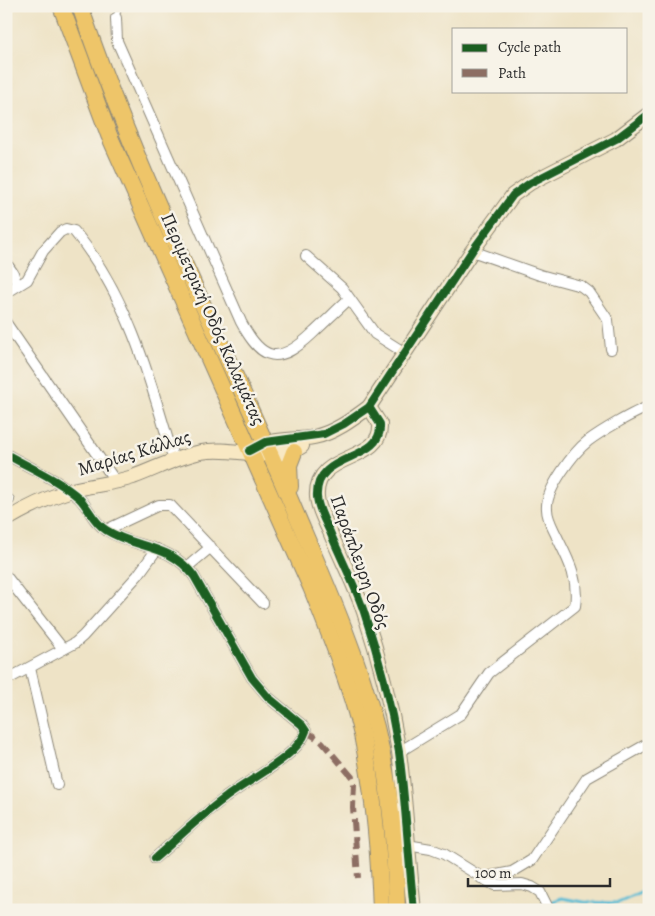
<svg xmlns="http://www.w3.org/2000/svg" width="655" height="916" font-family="Alegreya,serif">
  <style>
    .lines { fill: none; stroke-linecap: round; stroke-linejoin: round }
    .stream { stroke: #58bdd6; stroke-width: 3 }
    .lane-casing { stroke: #8c8778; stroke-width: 7 }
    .street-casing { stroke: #8c8778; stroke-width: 12 }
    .secondary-casing { stroke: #8c8778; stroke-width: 16 }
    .primary-casing { stroke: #8c8778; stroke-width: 18 }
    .lane { stroke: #fff; stroke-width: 5 }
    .street { stroke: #fff; stroke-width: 10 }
    .secondary { stroke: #f8e8c3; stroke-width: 14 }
    .primary { stroke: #eec569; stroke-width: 16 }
    .quiet { stroke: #8d6e63; stroke-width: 6; stroke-dasharray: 12 6; stroke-linecap: butt }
    .cycleway-casing { stroke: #f7f3e8; stroke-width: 11 }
    .cycleway { stroke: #1b5e20; stroke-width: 8 }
    .labels { text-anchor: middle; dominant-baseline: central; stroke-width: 5; stroke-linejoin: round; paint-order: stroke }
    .street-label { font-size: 19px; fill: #2b2b2b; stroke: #f7f3e8 }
  </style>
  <rect width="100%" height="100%" fill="#f7f3e8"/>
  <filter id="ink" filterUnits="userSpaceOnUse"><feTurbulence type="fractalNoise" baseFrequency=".02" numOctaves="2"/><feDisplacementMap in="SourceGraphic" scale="10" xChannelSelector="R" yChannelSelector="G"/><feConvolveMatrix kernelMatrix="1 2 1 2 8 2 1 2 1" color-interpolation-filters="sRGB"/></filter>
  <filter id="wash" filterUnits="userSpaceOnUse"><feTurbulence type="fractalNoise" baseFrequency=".0096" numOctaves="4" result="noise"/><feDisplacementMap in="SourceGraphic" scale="20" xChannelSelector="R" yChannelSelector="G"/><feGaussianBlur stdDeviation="1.12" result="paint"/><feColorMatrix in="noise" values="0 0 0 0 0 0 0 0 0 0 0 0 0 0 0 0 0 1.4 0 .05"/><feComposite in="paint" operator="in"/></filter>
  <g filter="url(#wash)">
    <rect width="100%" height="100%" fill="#eee3c6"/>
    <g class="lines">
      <!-- stream -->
      <g class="stream">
        <polyline points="551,902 562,898 584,902 618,903 649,889"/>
        <polyline points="538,910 542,907"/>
      </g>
    </g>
  </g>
  <g filter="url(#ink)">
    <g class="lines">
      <defs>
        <polyline id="lane" points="116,18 119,6"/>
        <g id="street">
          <path d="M116 18 117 41 241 322C262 362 279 365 312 334 324 323 336 311 349 299"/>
          <polyline points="472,251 540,275 581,286 589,292 608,320 611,349"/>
          <polyline points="306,256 342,288 375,334 405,353"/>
          <polyline points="6,263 13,273 17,286"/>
          <path d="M6 293 27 280 43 251 60 232 66 229 74 231C128 295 151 382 174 461"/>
          <polyline points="6,323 116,482"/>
          <path d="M6 454C30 468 59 480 79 498 89 508 93 522 106 530 137 550 168 542 194 576L252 678 268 697 302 725 306 731C298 757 246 781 225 798 200 816 178 838 155 858"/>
          <polyline points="6,498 9,500"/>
          <polyline points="106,530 159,505 170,505 263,603"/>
          <polyline points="187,567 211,547"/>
          <polyline points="6,576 63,649"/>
          <polyline points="30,668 57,785"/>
          <polyline points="6,680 75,643 83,636 138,575 157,549"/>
          <path d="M399 752 461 714 489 673 575 606C579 579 569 561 557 537 553 528 547 519 547 509 545 490 574 452 588 441 600 432 635 411 649 407"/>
          <polyline points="407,845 431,849 444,854 494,885 522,884 532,887 540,892 549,910"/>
          <polyline points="481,878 512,872 532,860 587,778 649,743"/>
        </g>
        <g id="secondary">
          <path d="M369 407 380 424C383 464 314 450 317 497 318 509 325 521 330 532 341 559 355 585 364 612 379 657 391 705 399 752 406 804 408 857 414 910"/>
          <path d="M257 447C274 438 295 441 314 437 334 433 353 419 369 407L472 251 513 195 530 183 616 139 649 114"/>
          <path d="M6 520C26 508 47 498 69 491 90 485 112 484 133 477 155 469 177 457 201 452 233 445 276 465 302 446"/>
        </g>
        <g id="primary">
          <path d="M61 6 109 135 311 587C330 635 350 684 362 735 374 793 379 851 381 910"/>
          <path d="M80 6C139 181 225 345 296 514 326 584 357 653 376 727 391 787 395 849 397 910"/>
          <polyline points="290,487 289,465 294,452"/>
        </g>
      </defs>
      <!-- lane casing -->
      <use href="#lane" class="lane-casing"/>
      <!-- street casing -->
      <use href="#street" class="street-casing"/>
      <!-- secondary casing -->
      <use href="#secondary" class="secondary-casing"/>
      <!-- primary casing -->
      <use href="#primary" class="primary-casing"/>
      <!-- lane -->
      <use href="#lane" class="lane"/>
      <!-- street -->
      <use href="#street" class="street"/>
      <!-- secondary -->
      <use href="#secondary" class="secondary"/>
      <!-- primary -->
      <use href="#primary" class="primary"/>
      <!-- quiet -->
      <polyline class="quiet" points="306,731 322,742 352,777 354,784 353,807 358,878"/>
      <defs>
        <g id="cycleway">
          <path d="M369 407 380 424C383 464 314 450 317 497 318 509 325 521 330 532 341 559 355 585 364 612 379 657 391 705 399 752 406 804 408 857 414 910"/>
          <polyline points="249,451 266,442 324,434 344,424 369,407 472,251 513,195 530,183 616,139 649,114"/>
          <path d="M6 454C30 468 59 480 79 498 89 508 93 522 106 530 137 550 168 542 194 576L252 678 268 697 302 725 306 731C298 757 246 781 225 798 200 816 178 838 155 858"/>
        </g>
      </defs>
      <!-- cycleway casing -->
      <use href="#cycleway" class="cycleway-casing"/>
      <!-- cycleway -->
      <use href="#cycleway" class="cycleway"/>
    </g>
  </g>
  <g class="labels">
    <!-- street labels -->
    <g class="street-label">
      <text transform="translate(213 319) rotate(66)">Περιμετρική Οδός Καλαμάτας</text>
      <text transform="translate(134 453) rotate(-17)">Μαρίας Κάλλας</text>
      <text transform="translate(360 562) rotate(70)">Παράπλευρη Οδός</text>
    </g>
  </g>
  <!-- margin -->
  <rect width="655" height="916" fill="none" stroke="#f7f3e8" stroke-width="25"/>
  <!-- legend -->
  <rect x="452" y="28" width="175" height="65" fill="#f7f3e8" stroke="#a5a39c"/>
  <rect x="462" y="44" width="25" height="8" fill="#1b5e20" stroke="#a5a39c"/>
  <text x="498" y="52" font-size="15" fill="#2b2b2b">Cycle path</text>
  <rect x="462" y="69" width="25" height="8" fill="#8d6e63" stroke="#a5a39c"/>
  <text x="498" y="78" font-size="15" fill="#2b2b2b">Path</text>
  <!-- scale -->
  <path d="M468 878v8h142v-8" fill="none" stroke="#2b2b2b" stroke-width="2.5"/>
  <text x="475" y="878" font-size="15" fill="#2b2b2b" stroke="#f7f3e8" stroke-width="4" paint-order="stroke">100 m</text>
</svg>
